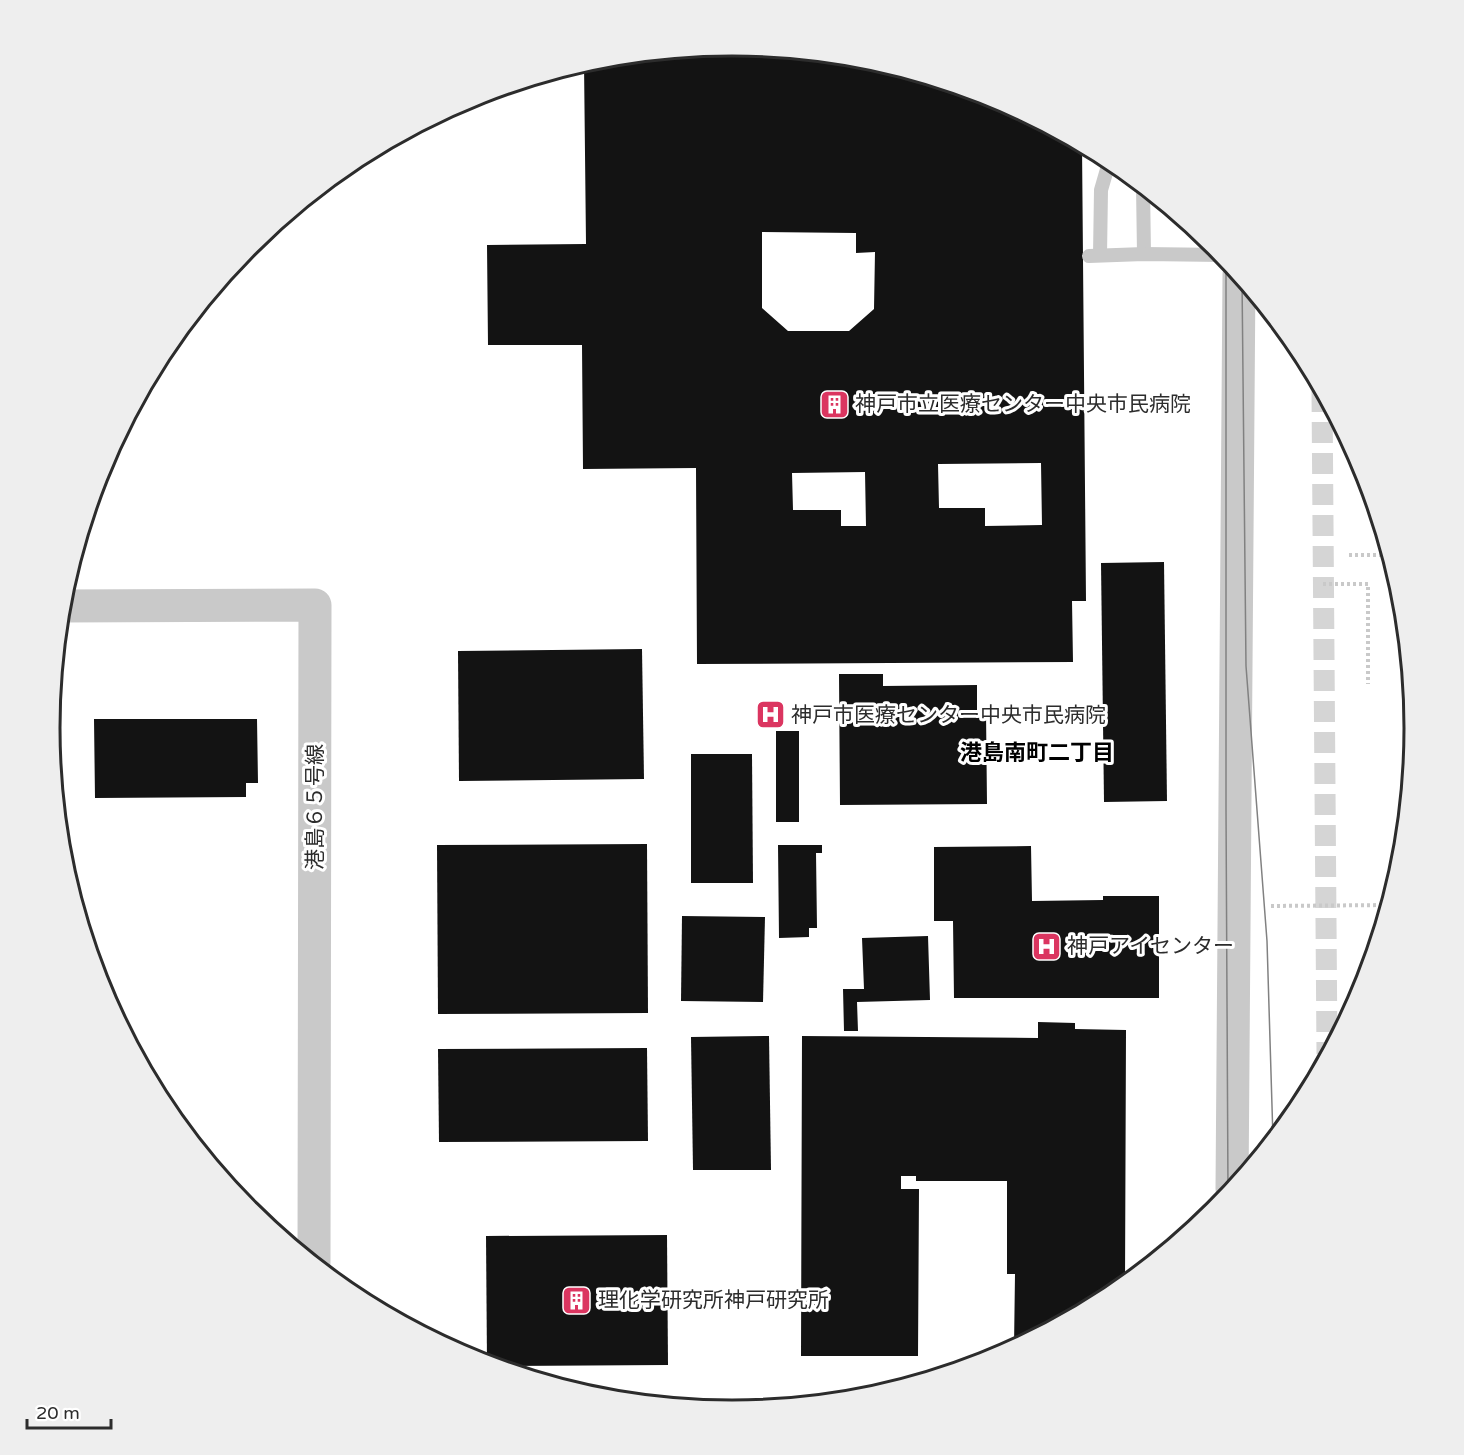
<svg xmlns="http://www.w3.org/2000/svg" width="1464" height="1455" font-family="'Varela Round','Noto Sans JP',sans-serif">
  <style>
    .building { fill: #131313; fill-rule: evenodd }
    .lines { fill: none; stroke-linecap: round; stroke-linejoin: round }
    .pedestrian-tunnel { stroke: #d5d5d5; stroke-width: 21; stroke-dasharray: 21 10; stroke-linecap: butt }
    .path { stroke: #c9c9c9; stroke-width: 4; stroke-dasharray: 3 3; stroke-linecap: butt }
    .service { stroke: #c9c9c9; stroke-width: 14 }
    .tertiary { stroke: #c9c9c9; stroke-width: 33 }
    .tram { stroke: #818181; stroke-width: 1.5 }
    .labels { text-anchor: middle; dominant-baseline: central; stroke-width: 6; stroke-linejoin: round; paint-order: stroke }
    .poi-label { font-size: 21px; fill: #2c2c2c; stroke: #fff; text-anchor: start }
    .street-label { font-size: 21px; fill: #2c2c2c; stroke: #fff }
    .neighbourhood-label { font-size: 22px; font-weight: bold; fill: #000; stroke: #fff }
    .rim { fill: none; stroke: #2c2c2c; stroke-width: 3 }
  </style>
  <rect width="100%" height="100%" fill="#fff"/>
  <!-- building -->
  <g class="building">
    <path d="M732 45 865 58 993 97 1082 145 1086 601H1072L1073 662 697 664 696 468 583 469 582 345H488L487 245 586 244 584 63 599 58ZM762 232 856 233V253L875 252 874 309 849 331H788L762 308ZM1041 463 1042 525 985 526V508H939L938 464ZM865 472 866 526H841V510H793L792 473Z"/>
    <polygon points="1164,562 1167,801 1104,802 1101,563"/>
    <polygon points="642,649 644,779 459,781 458,651"/>
    <polygon points="839,674 883,674 883,686 977,685 977,711 986,711 987,804 840,805"/>
    <polygon points="94,719 257,719 258,783 246,783 246,797 95,798"/>
    <rect x="776" y="731" width="23" height="91"/>
    <polygon points="691,754 752,754 753,883 691,883"/>
    <polygon points="647,844 648,1013 438,1014 437,845"/>
    <polygon points="778,845 822,845 822,853 816,853 817,928 809,928 809,937 779,938"/>
    <polygon points="1031,846 1032,901 1103,900 1103,896 1159,896 1159,998 954,998 953,921 934,921 934,847"/>
    <polygon points="682,916 765,917 763,1002 681,1001"/>
    <polygon points="928,936 930,1000 857,1002 858,1031 844,1031 843,989 864,989 862,938"/>
    <polygon points="1038,1022 1075,1023 1075,1029 1126,1030 1125,1284 1111,1295 1014,1347 1015,1274 1007,1274 1007,1181 916,1181 916,1176 901,1176 901,1189 919,1189 918,1356 801,1356 802,1036 1038,1038"/>
    <polygon points="769,1036 771,1170 693,1170 691,1037"/>
    <polygon points="647,1048 648,1141 439,1142 438,1049"/>
    <polygon points="667,1235 668,1365 496,1366 487,1363 486,1236"/>
  </g>
  <g class="lines">
    <!-- pedestrian-tunnel -->
    <polyline class="pedestrian-tunnel" points="1322,391 1327,1054"/>
    <!-- path -->
    <g class="path">
      <polyline points="1349,555 1388,555"/>
      <polyline points="1323,584 1368,584 1368,684"/>
      <polyline points="1271,906 1388,905"/>
    </g>
    <!-- service -->
    <g class="service">
      <polyline points="1143,186 1144,254"/>
      <polyline points="1100,255 1101,190 1110,159"/>
      <polyline points="1089,256 1144,254 1223,255"/>
    </g>
    <!-- tertiary -->
    <g class="tertiary">
      <polyline points="61,606 315,605 314,1263"/>
      <polyline points="1232,1189 1239,275"/>
    </g>
    <!-- tram -->
    <g class="tram">
      <polyline points="1226,259 1226,809 1228,1193"/>
      <polyline points="1242,279 1246,666 1267,941 1273,1139"/>
    </g>
  </g>
  <!-- icons -->
  <defs>
    <symbol id="building-square" viewBox="-11 -11 22 22"><rect x="-9" y="-9" width="18" height="18" rx="4" fill="#db3560" stroke="#fff"/><path d="M-4-6H4V6H1V3H-1V6H-4ZM-2.5-4.3h1.7v1.8h-1.7ZM.8-4.3h1.7v1.8H.8ZM-2.5-1h1.7V.8h-1.7ZM.8-1h1.7V.8H.8Z" fill="#fff"/></symbol>
    <symbol id="hospital-square" viewBox="-11 -11 22 22"><rect x="-9" y="-9" width="18" height="18" rx="4" fill="#db3560" stroke="#fff"/><path d="M-5-5h3v3.5h4V-5h3V5h-3V1.5h-4V5h-3Z" fill="#fff"/></symbol>
  </defs>
  <g fill-rule="evenodd">
    <use href="#building-square" x="818" y="388" width="33" height="33"/>
    <use href="#hospital-square" x="754" y="698" width="33" height="33"/>
    <use href="#hospital-square" x="1030" y="930" width="33" height="33"/>
    <use href="#building-square" x="560" y="1284" width="33" height="33"/>
  </g>
  <g class="labels">
    <!-- poi labels -->
    <g class="poi-label">
      <text x="855" y="404">神戸市立医療センター中央市民病院</text>
      <text x="791" y="715">神戸市医療センター中央市民病院</text>
      <text x="1067" y="946">神戸アイセンター</text>
      <text x="598" y="1300">理化学研究所神戸研究所</text>
    </g>
    <!-- street labels -->
    <g class="street-label">
      <text transform="translate(315 807) rotate(-90)">港島６５号線</text>
    </g>
    <!-- neighbourhood labels -->
    <g class="neighbourhood-label">
      <text x="1037" y="753">港島南町二丁目</text>
    </g>
  </g>
  <!-- crop -->
  <path d="M0 0H1464V1455H0ZM60 728a672 672 0 1 1 1344 0a672 672 0 1 1-1344 0Z" fill="#eee" fill-rule="evenodd"/>
  <path class="rim" d="M60 728a672 672 0 1 1 1344 0a672 672 0 1 1-1344 0Z"/>
  <!-- scale -->
  <path d="M27 1419v9h84v-9" fill="none" stroke="#2c2c2c" stroke-width="3"/>
  <text x="36" y="1419" font-size="18" fill="#2c2c2c" stroke="#ffffff" stroke-width="4.5" paint-order="stroke">20 m</text>
</svg>
